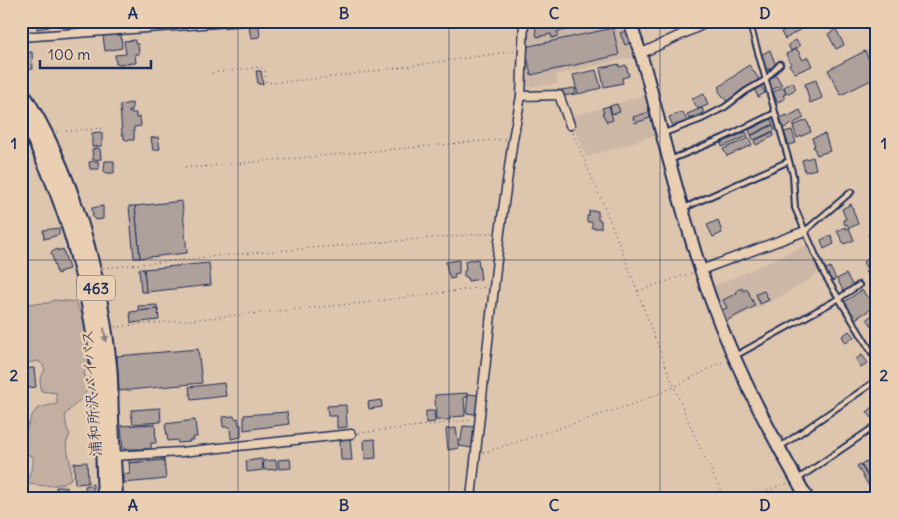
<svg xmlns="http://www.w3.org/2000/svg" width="898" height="519" font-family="Delius,'Klee One',sans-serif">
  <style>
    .built { fill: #ccb7a6 }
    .green { fill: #c2afa2; stroke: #6e6f80 }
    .building { fill: #aea09a; stroke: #1b2f5e }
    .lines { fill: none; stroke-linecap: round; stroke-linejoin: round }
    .lane-casing { stroke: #1b2f5e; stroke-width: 8 }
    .street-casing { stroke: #1b2f5e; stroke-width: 11 }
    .secondary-casing { stroke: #1b2f5e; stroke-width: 15 }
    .highway-casing { stroke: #1b2f5e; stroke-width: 18 }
    .path { stroke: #1b2f5e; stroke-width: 1; stroke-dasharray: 1 4; stroke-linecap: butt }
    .lane { stroke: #ebcfb2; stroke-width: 4 }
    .street { stroke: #ebcfb2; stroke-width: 8 }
    .secondary { stroke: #ebcfb2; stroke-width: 11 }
    .highway { stroke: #ebcfb2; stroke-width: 14 }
    .oneway { fill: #837f88 }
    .grid { fill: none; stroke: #1b2f5e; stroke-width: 1; stroke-opacity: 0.55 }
    .labels { text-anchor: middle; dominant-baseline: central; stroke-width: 5; stroke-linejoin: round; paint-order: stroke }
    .shield { fill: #ebcfb2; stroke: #595f77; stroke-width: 1 }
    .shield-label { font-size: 15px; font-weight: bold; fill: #1b2f5e }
    .street-label { font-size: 16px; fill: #1b2f5e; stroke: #ebcfb2 }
    .neatline { fill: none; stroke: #1b2f5e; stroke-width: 2 }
    .grid-label { font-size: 16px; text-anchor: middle; font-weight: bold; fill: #1b2f5e }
  </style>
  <rect width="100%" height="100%" fill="#dec5ad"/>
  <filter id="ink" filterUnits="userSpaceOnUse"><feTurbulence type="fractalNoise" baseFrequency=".02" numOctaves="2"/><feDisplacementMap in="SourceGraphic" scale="10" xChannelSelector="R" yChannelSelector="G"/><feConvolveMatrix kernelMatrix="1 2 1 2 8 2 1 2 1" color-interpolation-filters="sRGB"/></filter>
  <g filter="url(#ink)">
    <!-- built -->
    <g class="built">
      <polygon points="526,21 625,21 637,52 633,57 556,75 558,84 525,87"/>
      <polygon points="649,94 659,134 587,157 569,117"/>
      <polygon points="807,245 818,270 815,276 781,296 726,323 713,287"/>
    </g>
    <!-- green -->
    <path class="green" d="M54 300 76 302 83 317 86 332 89 363 84 373C94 396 78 399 65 415L67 429 70 434 66 444 70 461 71 479C59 488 42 486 29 484 26 474 35 469 33 457L21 450V430L26 431C35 408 33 408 57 404L56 393 41 391 40 379 45 370 43 365 38 361 21 364V304L49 303Z"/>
    <!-- building -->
    <g class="building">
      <polygon points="37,21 48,21 49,27 37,29"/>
      <polygon points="58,21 92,21 92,29 71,31 71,29 68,29 68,24 58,24"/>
      <polygon points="534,21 573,21 575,28 557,32 558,36 552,38 551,34 537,37"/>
      <polygon points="580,21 609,21 581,27"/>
      <polygon points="801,21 804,27 785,39 781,32"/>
      <polygon points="257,26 259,27 260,37 251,38 249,27"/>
      <polygon points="613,28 619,55 531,75 525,47"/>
      <polygon points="836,29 844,45 836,49 828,34"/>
      <polygon points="628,30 632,42 625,45 620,33"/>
      <polygon points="121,34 122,48 105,51 103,36"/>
      <polygon points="135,40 135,44 138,44 139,54 135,54 136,63 116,64 115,55 126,54 124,41"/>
      <polygon points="796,40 800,46 791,51 788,45"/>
      <polygon points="877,47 877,70 868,51"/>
      <polygon points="797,49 803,60 808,57 812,66 795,73 789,65 791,64 786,54"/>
      <polygon points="770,50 776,66 766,70 761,55"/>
      <polygon points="865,51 877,77 841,95 828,70"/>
      <polygon points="32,52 33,69 22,70 21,53"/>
      <polygon points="619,64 619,67 626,65 629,76 622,78 623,83 604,87 600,68"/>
      <polygon points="749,65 759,79 727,102 719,91 719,87"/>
      <polygon points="596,70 601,88 578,94 573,75"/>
      <polygon points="256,71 261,71 263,84 258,84"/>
      <polygon points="776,75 782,85 771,90 767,81"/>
      <polygon points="816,80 822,98 810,103 805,84"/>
      <polygon points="793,82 796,89 787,94 784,87"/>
      <polygon points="761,86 765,93 758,97 754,89"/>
      <polygon points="783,87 786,94 783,95 785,99 777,102 773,92"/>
      <polygon points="575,88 576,94 562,96 561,90"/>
      <polygon points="704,94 708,105 698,109 692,99"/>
      <polygon points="132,103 132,111 129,111 129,113 136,113 136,118 140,117 141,126 134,127 134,140 128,140 124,139 124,135 122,135 120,105"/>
      <polygon points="617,104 620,112 612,114 610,106"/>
      <polygon points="609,106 613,120 607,122 602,113 604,113 602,108"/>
      <polygon points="702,108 704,113 689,119 687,114"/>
      <polygon points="800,110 804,118 782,129 778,119 787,115 787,117"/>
      <polygon points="649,112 650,118 635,123 633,117"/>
      <polygon points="683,112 687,121 673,126 669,117"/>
      <polygon points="771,119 773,124 751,135 749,130"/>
      <polygon points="807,120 811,132 797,138 793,126"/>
      <polygon points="773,125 775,130 754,140 751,136"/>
      <polygon points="792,130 796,143 789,145 784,132"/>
      <polygon points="100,132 102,133 102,146 92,147 92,133"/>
      <polygon points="746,132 748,136 722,147 721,143"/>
      <polygon points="773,132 774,136 756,145 754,141"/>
      <polygon points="825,134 830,151 817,155 813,146 815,146 812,138"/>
      <polygon points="158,137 160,149 153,150 151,138"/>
      <polygon points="749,138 752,145 727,156 723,149"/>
      <polygon points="95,148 100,149 101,159 93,160 92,149 95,149"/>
      <polygon points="813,157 816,169 805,172 802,160"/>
      <polygon points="98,161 99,169 90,169 89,162"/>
      <polygon points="105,161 114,161 114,173 106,173 104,171"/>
      <polygon points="182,201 187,253 140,258 135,206"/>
      <polygon points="851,204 858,224 849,228 847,224 845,225 843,220 846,219 842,209"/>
      <polygon points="103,206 103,219 95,220 95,218 93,218 92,208"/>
      <polygon points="129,206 135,206 140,258 134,258"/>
      <polygon points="589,211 598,211 598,220 601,220 601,228 592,228 592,222 587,222 587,216 589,216"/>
      <polygon points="718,220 722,233 713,237 707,225"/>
      <polygon points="845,227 846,229 849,228 854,240 844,244 837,231"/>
      <polygon points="59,228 59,235 44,239 43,230"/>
      <polygon points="877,229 877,247 868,235"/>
      <polygon points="831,235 834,244 824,249 821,240"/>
      <polygon points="58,249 58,251 63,249 69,269 59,272 60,273 57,274 51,252"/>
      <polygon points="875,255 877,258 877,276 872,280 865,272 868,271 863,262"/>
      <polygon points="471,259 471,260 478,259 481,279 468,281 467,277 464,276 464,271 466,270 465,261"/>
      <polygon points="459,260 459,273 454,274 455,278 450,279 449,274 448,274 446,262"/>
      <polygon points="209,263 211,285 146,292 144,269"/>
      <polygon points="830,267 836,279 831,282 824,270"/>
      <polygon points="139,269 144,269 146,292 141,292"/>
      <polygon points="846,274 853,286 844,292 837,279"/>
      <polygon points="742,288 743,291 747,289 755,306 726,321 721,310 727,308 723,300 737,293 736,291"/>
      <polygon points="862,290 868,298 877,292 877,308 874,309 873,308 855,319 844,302"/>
      <polygon points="764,291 769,300 760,304 756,294"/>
      <polygon points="157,305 157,309 139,311 138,306"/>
      <polygon points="158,309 159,320 131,323 130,312"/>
      <polygon points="876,312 877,330 876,331 867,319"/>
      <polygon points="849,331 854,337 846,343 842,336"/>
      <polygon points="198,349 202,383 119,391 117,356"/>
      <polygon points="862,355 868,363 861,368 856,359"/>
      <polygon points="34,368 36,387 22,389 21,369"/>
      <polygon points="224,383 226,396 191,400 189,387"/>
      <polygon points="467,393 467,397 464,397 465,416 450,417 450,420 436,420 435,395"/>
      <polygon points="468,394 478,395 476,414 466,413"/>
      <polygon points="24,400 28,400 26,405 26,421 21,421 21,402"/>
      <polygon points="381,400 382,407 369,409 368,402"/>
      <polygon points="877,404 877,414 872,418 867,412"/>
      <polygon points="346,405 347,427 337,428 337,416 328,416 327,406"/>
      <polygon points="160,408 161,422 133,424 131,413 132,410"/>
      <polygon points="426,411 434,411 435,422 426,423"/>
      <polygon points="287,412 289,424 244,430 244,415"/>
      <polygon points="234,416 235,419 238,418 239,425 241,425 241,437 231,439 230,427 223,427 222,417"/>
      <polygon points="195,420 197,437 193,437 194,440 189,440 190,442 178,443 177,440 168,441 165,424"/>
      <polygon points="155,424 156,443 151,443 151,449 123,449 121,426"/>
      <polygon points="463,426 475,427 472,448 460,446"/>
      <polygon points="456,428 459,448 448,450 446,429"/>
      <polygon points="350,438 352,460 341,460 340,439"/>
      <polygon points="375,439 376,458 365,459 364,440"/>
      <polygon points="874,456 877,461 877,474 868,459"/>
      <polygon points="164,457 164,460 129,463 129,459"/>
      <polygon points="262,459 263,470 247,472 246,461"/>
      <polygon points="290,459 291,468 279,469 278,460"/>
      <polygon points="164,460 166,479 124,483 124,474 130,474 129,463"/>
      <polygon points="276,460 277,469 264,470 263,461"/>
      <polygon points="866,461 877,479 877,491 861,464"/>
      <polygon points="87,462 88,483 75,484 74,463"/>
      <polygon points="860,464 873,486 870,488 857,466"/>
      <polygon points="93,484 93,497 86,498 85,486"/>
      <polygon points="56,487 67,487 67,498 57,496"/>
    </g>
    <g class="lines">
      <defs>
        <g id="lane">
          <polyline points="749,21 793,175 795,208 824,274 877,361"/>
          <polyline points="664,133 702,119 725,107 746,91 765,80 780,64"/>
          <polyline points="670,160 723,138 775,113"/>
          <polyline points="684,208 789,161"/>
          <polyline points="805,231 851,192"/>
          <polyline points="735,356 838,299 859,285"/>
          <polyline points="780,447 877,380"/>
          <polyline points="798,479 877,425"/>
        </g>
        <g id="street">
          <polyline points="21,37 244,21"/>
          <polyline points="642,53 700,26 705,21"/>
          <polyline points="521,96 559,95 570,125"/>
          <polyline points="701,270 805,231"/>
          <polyline points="113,456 181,452 351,434"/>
          <polyline points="471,498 500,232 513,139 521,96 524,21"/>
        </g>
        <path id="secondary" d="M629 21C644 59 652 95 662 134 674 179 686 224 700 268 726 350 765 424 807 498"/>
        <g id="highway">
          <path d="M21 92C72 171 99 272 109 365 111 382 110 400 111 418 112 445 114 471 115 498"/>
          <path d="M21 113C65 194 90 281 99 373 103 414 103 456 105 498"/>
        </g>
      </defs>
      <!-- lane casing -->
      <use href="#lane" class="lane-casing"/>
      <!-- street casing -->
      <use href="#street" class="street-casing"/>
      <!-- secondary casing -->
      <use href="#secondary" class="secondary-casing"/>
      <!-- highway casing -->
      <use href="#highway" class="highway-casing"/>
      <!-- path -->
      <g class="path">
        <polyline points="212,73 261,67 265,71 266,82 272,83 333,77 515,51"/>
        <polyline points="56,132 105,128"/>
        <path d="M573 133C590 174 608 214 624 256 655 337 684 421 725 498"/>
        <polyline points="185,167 200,167 505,139"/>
        <polyline points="103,268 217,256 492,233"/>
        <polyline points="638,291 691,273"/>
        <polyline points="115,327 362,303 486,287"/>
        <polyline points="359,433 472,420"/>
        <polyline points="483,453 639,402 674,387 724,361"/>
        <polyline points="743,498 788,483"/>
      </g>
      <!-- lane -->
      <use href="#lane" class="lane"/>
      <!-- street -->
      <use href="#street" class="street"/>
      <!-- secondary -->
      <use href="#secondary" class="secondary"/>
      <!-- highway -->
      <use href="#highway" class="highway"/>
    </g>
    <!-- one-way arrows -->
    <defs><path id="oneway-solid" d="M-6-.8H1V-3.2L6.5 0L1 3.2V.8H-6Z" transform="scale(1.25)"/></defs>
    <use class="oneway" href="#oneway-solid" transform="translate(105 335) rotate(82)"/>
  </g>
  <!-- grid -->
  <path class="grid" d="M238 21V498M449 21V498M660 21V498M21 260H877"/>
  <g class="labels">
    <!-- shield labels -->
    <rect class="shield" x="77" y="275.5" width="38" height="25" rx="4"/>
    <g class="shield-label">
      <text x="96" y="288">463</text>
    </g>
    <!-- street labels -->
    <g class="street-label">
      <text transform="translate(91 393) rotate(-94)">浦和所沢バイパス</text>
    </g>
  </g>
  <!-- margin -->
  <rect width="898" height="519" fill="none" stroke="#ebcfb2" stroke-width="55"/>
  <!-- scale -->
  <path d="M40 60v8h111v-8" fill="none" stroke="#1b2f5e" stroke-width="2.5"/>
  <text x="48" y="60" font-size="15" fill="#1b2f5e" stroke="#ebcfb2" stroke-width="4" paint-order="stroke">100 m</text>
  <rect x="28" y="28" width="842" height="464" class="neatline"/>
  <g class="grid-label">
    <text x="133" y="19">A</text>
    <text x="344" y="19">B</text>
    <text x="554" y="19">C</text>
    <text x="765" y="19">D</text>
    <text x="14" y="149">1</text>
    <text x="884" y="149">1</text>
    <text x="14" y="381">2</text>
    <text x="884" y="381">2</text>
    <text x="133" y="511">A</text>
    <text x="344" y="511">B</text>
    <text x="554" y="511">C</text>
    <text x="765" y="511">D</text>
  </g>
</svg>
